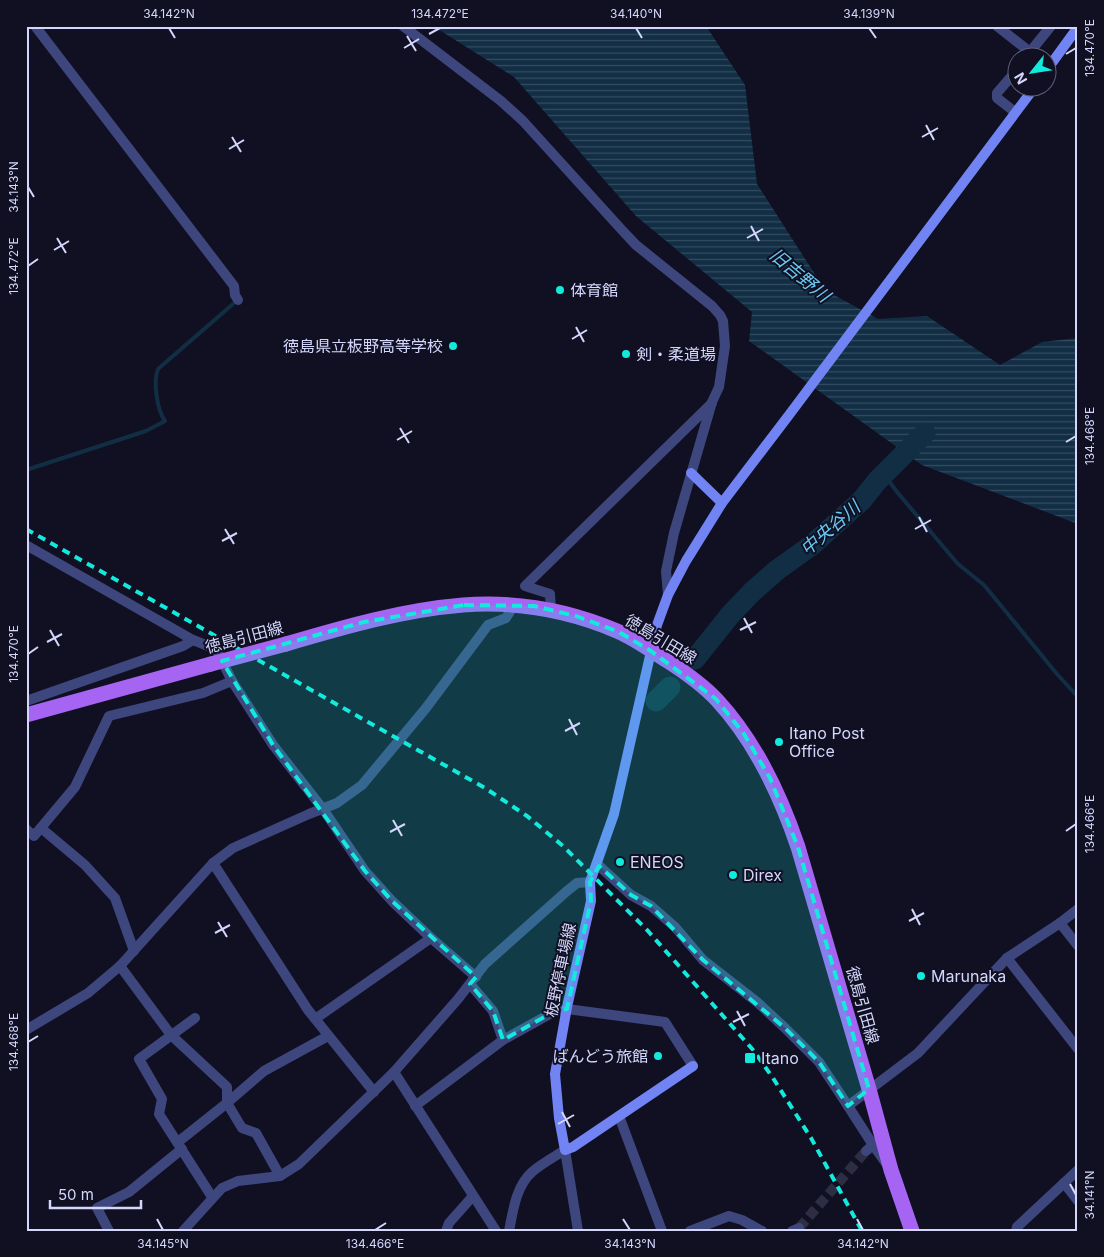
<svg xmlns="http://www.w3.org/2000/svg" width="1104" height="1257" font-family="Inter,'Noto Sans JP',sans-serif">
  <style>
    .water { fill: url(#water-rules) }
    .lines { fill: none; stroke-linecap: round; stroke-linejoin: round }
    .stream { stroke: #122e44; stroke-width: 4 }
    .river { stroke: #122e44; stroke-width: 21 }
    .street-tunnel { stroke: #2d2e43; stroke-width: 10; stroke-dasharray: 10 5; stroke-linecap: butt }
    .street { stroke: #3e467e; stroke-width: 10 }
    .secondary { stroke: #7284f4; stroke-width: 10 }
    .primary { stroke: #a664f3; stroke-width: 15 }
    .rail { stroke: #12eadd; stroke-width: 4; stroke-dasharray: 8 6; stroke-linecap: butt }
    .primary-bridge { stroke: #a664f3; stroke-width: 15 }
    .marked { fill: #12eadd; fill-opacity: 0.2; stroke: #12eadd; stroke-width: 4; stroke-dasharray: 10 6; stroke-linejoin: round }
    .ticks { fill: none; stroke: #d4d6fc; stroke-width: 2 }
    .poi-dot { fill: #12eadd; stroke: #101022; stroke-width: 2 }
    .labels { text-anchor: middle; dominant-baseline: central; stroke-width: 4; stroke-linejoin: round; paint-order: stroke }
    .poi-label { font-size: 16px; fill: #d4d6fc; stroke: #101022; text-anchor: start }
    .street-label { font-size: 16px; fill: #d4d6fc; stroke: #101022 }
    .water-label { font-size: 18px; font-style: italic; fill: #6acaf4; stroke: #101022 }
    .neatline { fill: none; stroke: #d4d6fc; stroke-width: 2 }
    .ticks-label { font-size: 12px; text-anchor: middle; fill: #d4d6fc }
  </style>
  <defs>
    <pattern id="water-rules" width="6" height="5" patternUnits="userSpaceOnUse" patternTransform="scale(1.25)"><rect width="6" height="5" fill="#122e44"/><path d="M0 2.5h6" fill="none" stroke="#344c60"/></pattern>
  </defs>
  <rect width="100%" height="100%" fill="#101022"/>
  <!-- water -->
  <polygon class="water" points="433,26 706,26 745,85 757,184 825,290 878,319 927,316 1000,365 1042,342 1078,338 1078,524 922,465 749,341 752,312 636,216 514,77"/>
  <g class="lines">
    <!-- stream -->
    <g class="stream">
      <path d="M26 470 146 431 165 421C157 410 153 382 158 369L233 304"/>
      <polyline points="884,474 897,492 958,564 984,585 1057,674 1078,697"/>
    </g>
    <!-- river -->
    <g class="river">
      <polyline points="695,659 730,615 752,592 777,570 812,545 862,500 877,481 925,433"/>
      <polyline points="656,701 670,687"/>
    </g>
    <!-- street-tunnel -->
    <polyline class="street-tunnel" points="799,1228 866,1151"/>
    <!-- street -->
    <g class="street">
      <polyline points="35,26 234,286 235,295 238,300"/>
      <polyline points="403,26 501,101 523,121 621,229 636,245 712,306 720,315 723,321 725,346 719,387 712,402 674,533 666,571 668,595"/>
      <polyline points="997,26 1030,52 1051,26"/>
      <polyline points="1015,112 997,98 997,93 1016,71"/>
      <polyline points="26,545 193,640 216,649 232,681"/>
      <polyline points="551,610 550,594 525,586 712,403"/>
      <polyline points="29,700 183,646 193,640"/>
      <polyline points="41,828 85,865 115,898 134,951"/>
      <polyline points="26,829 34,836 75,787 109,716 203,693 232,681 273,745 323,809 365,871 392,901 431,938 476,977"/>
      <polyline points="213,863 308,1010 374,1092"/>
      <polyline points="597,864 631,895 651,906 675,927 703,960 757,1002 785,1028 819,1062 848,1106"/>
      <polyline points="1060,923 1078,946"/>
      <polyline points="1007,958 1078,1049"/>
      <polyline points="120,966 171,1035 227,1087 227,1103 242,1128 256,1133 280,1176"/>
      <polyline points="470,984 493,1011 503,1040"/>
      <polyline points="195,1018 139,1059 162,1099 159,1114 212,1197"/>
      <polyline points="315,1019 431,938"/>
      <polyline points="26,1030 88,993 120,966 213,863 233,848 309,814 337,803 362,785 426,708 488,625 506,618 514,605"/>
      <polyline points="394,1072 496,1231"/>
      <polyline points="415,1106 503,1040 557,1010 567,1009 665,1022 693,1066"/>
      <polyline points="619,1116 662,1231"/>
      <polyline points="178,1142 227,1103 264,1071 328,1036"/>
      <polyline points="873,1145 848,1106 918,1053 1007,958 1060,923 1078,909"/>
      <polyline points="866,1151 873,1145 886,1163"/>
      <polyline points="1064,1183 1078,1201"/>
      <polyline points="109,1231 97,1208 129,1192 182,1149"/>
      <polyline points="183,1231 222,1188 238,1181 280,1176 299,1164 394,1072 458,999 485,964 567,891 577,883 590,882"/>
      <polyline points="446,1231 449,1223 473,1196"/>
      <path d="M509 1231C513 1211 516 1186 532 1172 541 1164 554 1157 565 1150L578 1231"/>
      <polyline points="690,1231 729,1216 742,1220 762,1231"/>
      <polyline points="792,1231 799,1228"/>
      <polyline points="1016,1231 1017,1227 1078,1170"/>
    </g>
    <!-- secondary -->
    <g class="secondary">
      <polyline points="1046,71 1078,27"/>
      <polyline points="691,473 722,503"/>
      <polyline points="693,1066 573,1147 565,1150 559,1118 555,1074 567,1007 591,901 590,882 614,814 657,625 668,595 686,561 722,503 789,415 1034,88"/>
    </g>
    <!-- primary -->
    <g class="primary">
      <path d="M286 644C344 627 402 610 463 605 517 601 568 610 617 631 636 639 653 652 669 662 686 673 703 685 717 700 755 741 780 794 798 847L869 1089 891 1170 912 1231"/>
      <polyline points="26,715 211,664"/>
    </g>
    <!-- rail -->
    <polyline class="rail" points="26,529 485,788 527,816 563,846 648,931 754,1051 773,1078 811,1138 862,1231"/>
    <!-- primary-bridge -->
    <polyline class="primary-bridge" points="211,664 286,644"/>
  </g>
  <!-- marked area -->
  <path class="marked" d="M464 605 534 606 576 616 619 632 651 651 716 699 744 734 770 778 798 847 869 1089 848 1106 819 1062 785 1028 703 960 651 906 631 895 599 866 590 882 591 901 567 1009 557 1010 503 1040 493 1011 470 984 476 977 392 901 365 871 273 745 222 661 364 622Z"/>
  <!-- ticks -->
  <path class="ticks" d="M169 28 175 38M636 28 642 38M869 28 876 38M429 34 440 28M407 36 416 51M404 48 419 39M1066 54 1076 48M926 125 934 140M232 137 241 152M922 137 938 128M229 149 244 140M28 187 34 197M751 226 759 241M57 238 66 253M747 238 763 229M54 250 69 241M28 266 38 259M576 327 584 342M572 339 587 330M400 428 409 443M397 440 412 431M1066 442 1076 436M919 517 927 532M225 529 234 544M915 529 931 520M222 541 237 533M744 618 752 633M50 630 59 646M740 630 756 622M47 642 62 634M28 654 38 647M569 719 577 735M565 731 580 723M393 820 402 836M1066 831 1076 824M390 832 405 824M912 909 920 925M909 921 924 913M218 922 227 937M215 933 230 925M737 1011 745 1026M733 1022 749 1014M28 1042 38 1036M562 1112 570 1127M558 1124 574 1115M1070 1184 1076 1195M157 1219 163 1230M623 1219 630 1230M857 1219 863 1230M375 1230 386 1223"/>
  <!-- markers -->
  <g class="poi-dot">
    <circle cx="560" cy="290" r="5"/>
    <circle cx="453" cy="346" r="5"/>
    <circle cx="626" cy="354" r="5"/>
    <circle cx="779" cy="742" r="5"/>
    <circle cx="620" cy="862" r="5"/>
    <circle cx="733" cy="875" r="5"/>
    <circle cx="921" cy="976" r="5"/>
    <circle cx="658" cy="1056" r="5"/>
    <rect x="744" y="1052" width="12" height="12" rx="2.5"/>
  </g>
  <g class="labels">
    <!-- poi labels -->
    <g class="poi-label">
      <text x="570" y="290">体育館</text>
      <text x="443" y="346" text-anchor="end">徳島県立板野高等学校</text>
      <text x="636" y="354">剣・柔道場</text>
      <text x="789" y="733">Itano Post<tspan x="789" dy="18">Office</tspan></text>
      <text x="630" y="862">ENEOS</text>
      <text x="743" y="875">Direx</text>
      <text x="931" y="976">Marunaka</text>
      <text x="648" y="1056" text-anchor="end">ばんどう旅館</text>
      <text x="761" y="1058">Itano</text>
    </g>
    <!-- street labels -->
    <g class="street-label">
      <text transform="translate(244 637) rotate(-15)">徳島引田線</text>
      <text transform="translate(661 639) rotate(31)">徳島引田線</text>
      <text transform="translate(560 970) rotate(-78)">板野停車場線</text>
      <text transform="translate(863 1005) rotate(74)">徳島引田線</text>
    </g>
    <!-- water labels -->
    <g class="water-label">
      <text transform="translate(800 275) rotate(40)">旧吉野川</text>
      <text transform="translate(830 528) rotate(-41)">中央谷川</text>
    </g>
  </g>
  <!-- border -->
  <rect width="1104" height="1257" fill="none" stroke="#101022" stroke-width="55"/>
  <!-- north arrow -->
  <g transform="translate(1032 72) rotate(240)"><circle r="24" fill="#101022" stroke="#5e5f79"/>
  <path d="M0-4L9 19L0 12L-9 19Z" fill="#12eadd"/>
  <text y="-8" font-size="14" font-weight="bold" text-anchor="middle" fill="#d4d6fc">N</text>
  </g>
  <!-- scale -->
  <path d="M50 1200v8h91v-8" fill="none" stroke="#d4d6fc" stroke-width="2.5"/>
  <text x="58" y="1200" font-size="15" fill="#d4d6fc" stroke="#101022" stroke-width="4" paint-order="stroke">50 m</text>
  <rect x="28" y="28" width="1048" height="1202" class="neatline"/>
  <g class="ticks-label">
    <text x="169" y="18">34.142°N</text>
    <text x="440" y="18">134.472°E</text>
    <text x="636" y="18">34.140°N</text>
    <text x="869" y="18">34.139°N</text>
    <text transform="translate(1090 48) rotate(-90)" y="4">134.470°E</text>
    <text transform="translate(14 187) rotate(-90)" y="4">34.143°N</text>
    <text transform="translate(14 266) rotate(-90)" y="4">134.472°E</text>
    <text transform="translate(1090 436) rotate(-90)" y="4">134.468°E</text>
    <text transform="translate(14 654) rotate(-90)" y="4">134.470°E</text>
    <text transform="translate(1090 824) rotate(-90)" y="4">134.466°E</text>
    <text transform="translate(14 1042) rotate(-90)" y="4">134.468°E</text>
    <text transform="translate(1090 1195) rotate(-90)" y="4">34.141°N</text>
    <text x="163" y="1248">34.145°N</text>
    <text x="375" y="1248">134.466°E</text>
    <text x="630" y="1248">34.143°N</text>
    <text x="863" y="1248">34.142°N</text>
  </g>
</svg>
